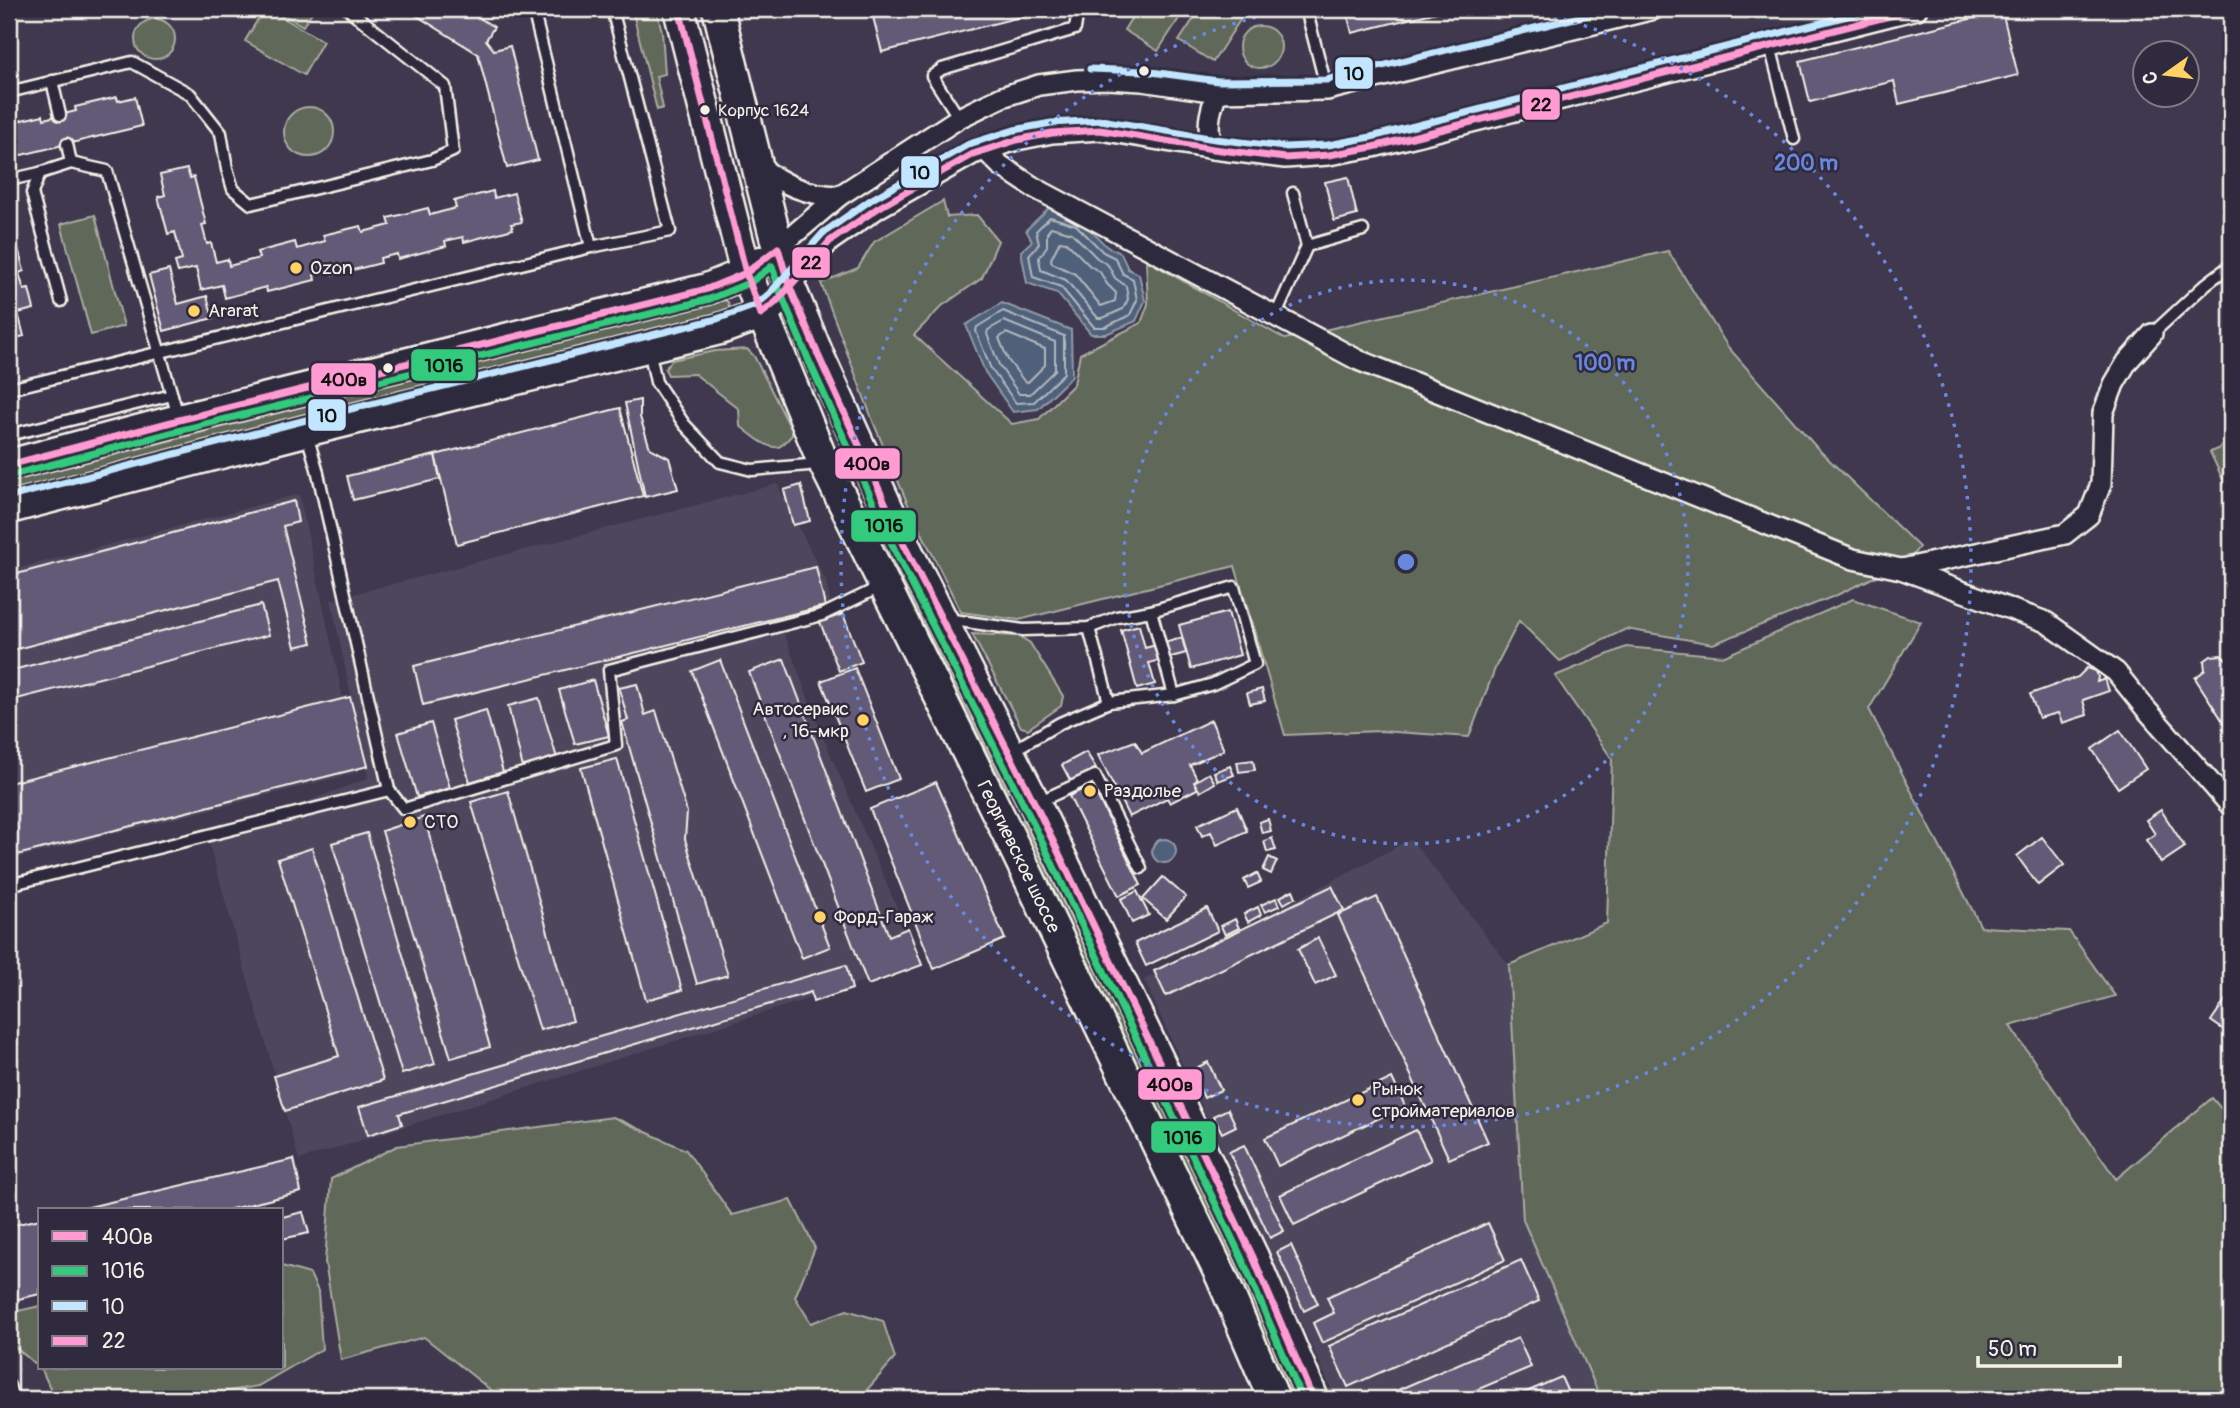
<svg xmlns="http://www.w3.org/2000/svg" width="2240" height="1408" font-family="Pangolin,sans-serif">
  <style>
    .built { fill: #4d465d }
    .green { fill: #61675a; stroke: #aaaca1; stroke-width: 2 }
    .water { fill: #50607a; stroke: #929aa6; stroke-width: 2 }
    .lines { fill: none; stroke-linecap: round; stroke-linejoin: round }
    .shore { stroke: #b2b7bc; stroke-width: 2 }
    .building { fill: #645a77; stroke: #f4f1e8; stroke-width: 2 }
    .lane-casing { stroke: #f4f1e8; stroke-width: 15 }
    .street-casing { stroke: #f4f1e8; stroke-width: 24 }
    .primary-casing { stroke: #f4f1e8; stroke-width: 35 }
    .lane { stroke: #2f2a3d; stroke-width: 10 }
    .street { stroke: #2f2a3d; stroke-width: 19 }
    .primary { stroke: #2f2a3d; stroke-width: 30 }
    .bus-1-casing { stroke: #2f2a3d; stroke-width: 12 }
    .bus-2-casing { stroke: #2f2a3d; stroke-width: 12 }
    .bus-3-casing { stroke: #2f2a3d; stroke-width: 12 }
    .bus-4-casing { stroke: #2f2a3d; stroke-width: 12 }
    .bus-1 { stroke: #ff9ad2; stroke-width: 7 }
    .bus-2 { stroke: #33ca7d; stroke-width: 7 }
    .bus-3 { stroke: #c2e6ff; stroke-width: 7 }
    .bus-4 { stroke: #ff9ad2; stroke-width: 7 }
    .ring { fill: none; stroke: #6887de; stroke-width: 3.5; stroke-dasharray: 3.5 7 }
    .bus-dot { fill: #f4f1e8; stroke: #2f2a3d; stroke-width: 2.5 }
    .poi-dot { fill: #ffd166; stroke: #2f2a3d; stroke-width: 2.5 }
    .labels { text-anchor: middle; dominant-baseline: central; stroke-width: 5; stroke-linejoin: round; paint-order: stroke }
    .bus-label { font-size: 17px; fill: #f4f1e8; stroke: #2f2a3d; text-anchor: start }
    .poi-label { font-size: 19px; fill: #f4f1e8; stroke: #2f2a3d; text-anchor: start }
    .street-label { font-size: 19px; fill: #f4f1e8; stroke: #2f2a3d }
    .centre { fill: #6887de; stroke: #2f2a3d; stroke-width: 3.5 }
    .ring-label { font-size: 21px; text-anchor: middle; font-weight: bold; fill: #6887de; stroke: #2f2a3d; stroke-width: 5; stroke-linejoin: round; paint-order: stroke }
    .line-badge { stroke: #2f2a3d; stroke-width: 2.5 }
    .pale-badge-label { font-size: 19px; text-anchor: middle; font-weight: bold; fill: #111 }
  </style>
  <rect width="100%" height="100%" fill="#3f384e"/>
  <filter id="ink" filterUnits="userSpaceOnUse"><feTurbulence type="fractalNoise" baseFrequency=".0143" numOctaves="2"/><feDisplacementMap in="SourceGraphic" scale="14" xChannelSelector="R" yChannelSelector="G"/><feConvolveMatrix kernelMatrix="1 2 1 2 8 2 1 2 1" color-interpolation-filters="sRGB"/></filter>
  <g filter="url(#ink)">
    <!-- built -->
    <g class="built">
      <polygon points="777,484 826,581 831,607 782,628 821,732 921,963 299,1160 208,840 368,778 331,600"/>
      <polygon points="299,494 359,772 9,860 9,571"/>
      <polygon points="1411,839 1509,965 1523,1220 1601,1399 1336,1399 1144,980"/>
    </g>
    <!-- green -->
    <g class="green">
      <polygon points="264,9 268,9 323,41 304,75 245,41"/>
      <polygon points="278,9 314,9 303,26 277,11"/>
      <polygon points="632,9 656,9 662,31 665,74 656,76 663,108 657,110"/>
      <polygon points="1137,9 1185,9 1158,51 1124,30"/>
      <polygon points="1200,9 1247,9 1213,62 1179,41"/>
      <circle cx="155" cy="39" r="20"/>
      <circle cx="1260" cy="47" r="21"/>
      <circle cx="309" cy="132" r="25"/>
      <polygon points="943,201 947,217 977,215 998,241 982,278 942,306 914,335 1012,424 1039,419 1074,384 1080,354 1141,323 1148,304 1146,260 1285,339 1668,251 1728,347 1818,449 1919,547 1908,561 1837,595 1713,644 1626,629 1560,661 1519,621 1496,666 1469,737 1380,731 1285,735 1235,566 1019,620 961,612 909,507 874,424 821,283 858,268 874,242"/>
      <polygon points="95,215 124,326 91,335 61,224"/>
      <polygon points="722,299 728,302 729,307 725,312 9,495 9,482"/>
      <path d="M747 349 754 356 792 431V435C788 439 783 446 778 447 766 449 750 433 740 426L739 409 695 374 668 375 665 369 672 360 715 351Z"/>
      <polygon points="2231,443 2231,497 2210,452"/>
      <polygon points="895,569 1008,792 1000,796 893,583"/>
      <polygon points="1853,599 1921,622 1869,709 1981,927 2069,931 2115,996 2010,1026 2116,1179 2212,1098 2231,1120 2231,1399 1601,1399 1523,1220 1509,965 1607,923 1612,759 1555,676 1626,647 1725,656"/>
      <polygon points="972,634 1019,636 1030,643 1063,696 1061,706 1028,729 1021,727"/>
      <path d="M1022 820C1118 1011 1211 1204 1297 1399H1287L1014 824Z"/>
      <polygon points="613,1117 686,1150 732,1215 791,1200 815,1248 795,1297 811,1323 847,1310 883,1321 895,1358 859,1399 502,1399 424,1337 341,1360 325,1262 331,1179 397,1146"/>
      <polygon points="282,1266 310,1274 318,1291 322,1349 258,1386 183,1399 55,1399 41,1368 282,1368"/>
      <polygon points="40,1306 40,1368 9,1342 9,1313"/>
    </g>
    <!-- water -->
    <g class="water">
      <polygon points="1049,208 1080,219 1107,247 1121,253 1128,269 1139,274 1145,301 1136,321 1106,334 1091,334 1057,293 1027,283 1021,251 1032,241 1026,230"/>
      <polygon points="1002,303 1071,330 1072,376 1038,409 1013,412 985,372 966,325"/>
      <circle cx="1164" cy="851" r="12"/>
    </g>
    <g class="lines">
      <!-- shore -->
      <g class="shore">
        <polygon points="1050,217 1076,225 1103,252 1115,258 1123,274 1133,279 1137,300 1130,315 1105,327 1094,327 1061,287 1033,277 1029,255 1039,244 1036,231"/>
        <polygon points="1051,227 1072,233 1097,258 1108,265 1115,278 1126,286 1128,299 1123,309 1103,318 1098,318 1066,280 1041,270 1039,258 1047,246 1047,233"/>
        <polygon points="1060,241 1066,242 1090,266 1100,272 1107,284 1116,293 1115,301 1101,306 1075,274 1052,263 1051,259"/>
        <polygon points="1003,311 1064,336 1064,373 1034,402 1016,403 991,369 976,331 977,327"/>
        <polygon points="1004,321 1055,342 1055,370 1030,394 1019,394 999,365 987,334 988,330"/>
        <polygon points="1006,333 1045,349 1045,365 1028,382 1024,381 1008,360 999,338"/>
      </g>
    </g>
    <!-- building -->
    <g class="building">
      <polygon points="406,9 465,9 494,27 486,40 494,50 510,46 538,160 507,168 478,54"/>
      <polygon points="871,9 1052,9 882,52"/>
      <polygon points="1346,9 1449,9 1352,33"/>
      <polygon points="2002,11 2018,75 1899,104 1894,81 1810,102 1800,61"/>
      <polygon points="117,97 118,101 135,97 142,126 9,158 9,123 43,115 44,119 76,111 75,107"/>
      <polygon points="187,169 190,178 194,177 206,224 202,225 207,244 211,243 216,262 228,259 229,266 259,258 257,252 295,242 297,249 325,241 323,235 361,226 363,232 390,225 388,218 428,208 430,215 456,208 454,201 493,191 494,198 514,193 522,222 511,224 513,229 464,242 463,237 445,241 446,246 398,259 397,254 380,258 381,263 333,275 332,270 314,275 315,280 267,292 266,287 225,298 222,285 201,290 196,268 178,272 175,262 182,260 175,232 168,234 163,215 158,197 165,195 160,175"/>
      <polygon points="1348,177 1357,215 1334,221 1325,182"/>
      <polygon points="12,224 24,271 19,273 24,290 29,289 34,309 18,313 24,336 9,340 9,225"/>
      <polygon points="169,270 178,304 207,296 213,318 164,331 149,275"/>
      <polygon points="640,400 640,417 650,448 669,458 678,489 645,497 625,403"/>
      <polygon points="620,408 643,496 457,544 435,455"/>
      <polygon points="435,455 440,479 353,500 347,476"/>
      <polygon points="801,485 810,521 793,525 784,490"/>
      <polygon points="294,501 298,522 283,526 312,643 295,647 278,581 9,651 9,576"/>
      <polygon points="816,567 825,606 423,705 414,666"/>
      <polygon points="261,605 269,635 9,701 9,671"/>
      <polygon points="1228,612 1240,655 1191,669 1179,625"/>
      <polygon points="843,614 862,662 839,671 820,622"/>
      <polygon points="1139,625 1145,648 1182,638 1186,653 1149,663 1155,684 1137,689 1121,630"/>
      <polygon points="2221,655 2228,661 2231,658 2231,727 2228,729 2195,678 2205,670 2204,661 2211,656"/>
      <polygon points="784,659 889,936 908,928 922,965 868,985 749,672"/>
      <polygon points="720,660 830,947 802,958 692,671"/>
      <polygon points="855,668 899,779 866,792 821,681"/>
      <polygon points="2087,668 2096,671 2098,677 2097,682 2105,679 2109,691 2083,700 2087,715 2062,723 2058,713 2039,718 2030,694 2078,677"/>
      <polygon points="593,680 609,736 575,744 559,690"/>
      <polygon points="637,684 645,715 656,711 687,812 685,839 728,975 697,984 622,722 628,720 619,688"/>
      <polygon points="1262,689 1265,701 1250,704 1247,693"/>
      <polygon points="350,697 368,766 9,857 9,783"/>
      <polygon points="539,698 557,758 523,768 508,706"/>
      <polygon points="486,710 503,772 470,782 451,720"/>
      <polygon points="1211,720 1224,750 1190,765 1201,787 1170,803 1167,798 1129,817 1098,755 1135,741 1142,753"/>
      <polygon points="431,723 450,788 417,797 398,733"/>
      <polygon points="2120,730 2146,769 2118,788 2092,749"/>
      <polygon points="1086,752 1096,768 1071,782 1062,765"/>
      <polygon points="617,759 682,990 646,1000 581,768"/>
      <polygon points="1253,760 1255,770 1239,772 1237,762"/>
      <polygon points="1230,766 1234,775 1218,781 1214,772"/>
      <polygon points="1209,773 1215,783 1200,792 1194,782"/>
      <polygon points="936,782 1005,939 934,969 870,809"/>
      <polygon points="1092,785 1141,885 1119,896 1069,796"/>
      <polygon points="508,791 573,1021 540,1030 471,802"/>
      <polygon points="1237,807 1247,831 1217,845 1211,832 1202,836 1197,825"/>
      <polygon points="2161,810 2185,847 2161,863 2146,840 2155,834 2146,820"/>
      <polygon points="424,817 490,1047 451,1058 382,831"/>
      <polygon points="1268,819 1271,831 1262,833 1259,822"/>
      <polygon points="367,833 435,1064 402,1074 332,843"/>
      <polygon points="2042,837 2064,865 2038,885 2017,856"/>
      <polygon points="1272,838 1276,850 1267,852 1264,841"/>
      <polygon points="312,848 383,1080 285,1111 274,1076 339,1056 278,859"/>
      <polygon points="1269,857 1277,861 1271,874 1263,870"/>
      <polygon points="1257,873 1261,882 1248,888 1244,880"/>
      <polygon points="1163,877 1186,897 1166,919 1143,899"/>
      <polygon points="1332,886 1344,910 1166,996 1154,971"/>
      <polygon points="1293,890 1296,897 1284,904 1280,897"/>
      <polygon points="1137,891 1149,915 1132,923 1121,899"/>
      <polygon points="1377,897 1488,1142 1449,1159 1338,915"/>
      <polygon points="1276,898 1279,906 1265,912 1261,905"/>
      <polygon points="1258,907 1261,915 1248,922 1244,914"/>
      <polygon points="1207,908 1218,931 1146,966 1135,943"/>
      <polygon points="1235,919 1239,928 1225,935 1221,926"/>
      <polygon points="1318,938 1336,975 1315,985 1298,949"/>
      <polygon points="846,965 852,989 813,1002 811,992 399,1114 402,1124 368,1135 359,1107"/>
      <polygon points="2228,996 2231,998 2231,1035 2211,1021"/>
      <polygon points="1208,1062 1221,1090 1204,1098 1192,1070"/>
      <polygon points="1392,1078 1405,1106 1278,1166 1265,1138"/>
      <polygon points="1228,1109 1236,1126 1222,1133 1213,1116"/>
      <polygon points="1416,1130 1431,1160 1294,1225 1280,1195"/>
      <polygon points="1244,1145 1284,1231 1270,1238 1229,1152"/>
      <polygon points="294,1159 301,1192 227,1210 76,1210"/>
      <polygon points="303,1212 309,1233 282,1239 282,1217"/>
      <polygon points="40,1219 40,1294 10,1301 9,1226"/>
      <polygon points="1488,1223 1505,1260 1322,1343 1313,1323 1334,1313 1327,1297"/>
      <polygon points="1291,1245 1318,1304 1304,1311 1277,1252"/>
      <polygon points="1521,1260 1539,1301 1348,1387 1329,1346"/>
      <polygon points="1518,1338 1531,1367 1455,1399 1377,1399"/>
      <polygon points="1561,1377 1571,1399 1510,1399"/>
    </g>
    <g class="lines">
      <defs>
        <g id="lane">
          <polyline points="533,9 591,247"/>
          <polyline points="1306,9 1327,90"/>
          <polyline points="1770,46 1794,139"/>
          <polyline points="52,81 60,115"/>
          <polyline points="9,92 132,62 190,94 221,133 227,169 233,189 251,204 432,160 453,151 445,86 348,9"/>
          <polyline points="959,118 932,76 942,69 1075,29 1078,9"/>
          <polyline points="67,144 71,163"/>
          <polyline points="9,180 40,173"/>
          <polyline points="1293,193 1307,246"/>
          <polyline points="61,301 32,193 40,173 71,163 107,171 178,416"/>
          <polyline points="1276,315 1307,246 1363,230"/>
          <polyline points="2152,334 2206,284 2231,265"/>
          <polyline points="649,349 656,382 684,424 720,462 752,470 808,465 818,459"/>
          <polyline points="9,389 591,247 670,231 612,9"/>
          <polyline points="9,435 172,395"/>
          <polyline points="307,435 317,469 389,790 404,809 616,745 609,670 822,615 882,586"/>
          <polyline points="1151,611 1234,587 1255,664 1213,684 1174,695"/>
          <polyline points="946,619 1023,630 1089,628 1117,617 1151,611 1174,695 1109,702 1060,723 1012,751"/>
          <polyline points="1089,628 1109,702"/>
          <polyline points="1038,802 1095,776 1141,868"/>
          <polyline points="9,885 389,790"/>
          <polyline points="9,1386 13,1399"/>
        </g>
        <g id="street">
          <path d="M1213 149C1206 127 1209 114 1217 92"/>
          <polyline points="985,150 1000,165 1033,187 1358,360 1853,559 1901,569 2046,622 2116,672 2145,708 2231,806"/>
          <path d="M757 164C782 185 807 195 839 196"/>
          <polyline points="778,248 839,196 959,118 1002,97 1039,85 1077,80 1107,79 1142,81 1217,92 1327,90 1654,9"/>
          <polyline points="789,285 830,241 878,208 973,154 1017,140 1052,133 1100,130 1213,149 1285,158 1329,155 1373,147 1917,9"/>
          <polyline points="1902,569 2065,534 2089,515 2101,484 2103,413 2114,384 2127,362 2152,334"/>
        </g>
        <g id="primary">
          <path id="s1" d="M679 9 746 273 821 457 1006 830 1222 1278 1274 1399"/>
          <polyline points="718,9 778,248 789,285 819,357 906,549 1039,812 1253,1257 1313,1399"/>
          <polyline points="9,465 179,420 707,289 746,273 760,262"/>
          <polyline points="9,508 305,431 720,329 761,314 776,301"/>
        </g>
      </defs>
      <!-- lane casing -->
      <use href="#lane" class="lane-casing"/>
      <!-- street casing -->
      <use href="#street" class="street-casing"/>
      <!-- primary casing -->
      <use href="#primary" class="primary-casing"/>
      <!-- lane -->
      <use href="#lane" class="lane"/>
      <!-- street -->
      <use href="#street" class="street"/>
      <!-- primary -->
      <use href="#primary" class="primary"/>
      <defs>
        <polyline id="bus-1" points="9,465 179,420 707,289 746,273 778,248 789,285 819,357 906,549 1039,812 1253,1257 1313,1399"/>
        <polyline id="bus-2" points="12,475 182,430 710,299 751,282 772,266 779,289 809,361 896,553 1030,817 1243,1261 1302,1399"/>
        <g id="bus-3">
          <polyline points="1090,69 1144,71 1218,81 1326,80 1611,9"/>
          <polyline points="9,497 302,421 717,319 756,305 769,294 823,233 872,199 969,144 1014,130 1051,123 1101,120 1215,139 1285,147 1328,145 1371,137 1875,9"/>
        </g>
        <polyline id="bus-4" points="679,9 746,273 761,314 776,302 830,241 878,208 973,154 1017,140 1052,133 1100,130 1213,149 1285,158 1329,155 1373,147 1917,9"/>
      </defs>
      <!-- bus-1 casing -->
      <use href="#bus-1" class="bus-1-casing"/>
      <!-- bus-2 casing -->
      <use href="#bus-2" class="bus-2-casing"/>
      <!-- bus-3 casing -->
      <use href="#bus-3" class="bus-3-casing"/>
      <!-- bus-4 casing -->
      <use href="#bus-4" class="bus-4-casing"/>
      <!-- bus-1 -->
      <use href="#bus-1" class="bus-1"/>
      <!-- bus-2 -->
      <use href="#bus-2" class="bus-2"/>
      <!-- bus-3 -->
      <use href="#bus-3" class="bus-3"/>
      <!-- bus-4 -->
      <use href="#bus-4" class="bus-4"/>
    </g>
  </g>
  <!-- distance rings -->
  <g class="ring">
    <circle cx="1406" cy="562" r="282"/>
    <path d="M1523 9A565 565 0 1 1 1289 9"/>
  </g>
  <!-- markers -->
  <g class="bus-dot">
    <circle cx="1144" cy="71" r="6"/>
    <circle cx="705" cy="110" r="6"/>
    <circle cx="388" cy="368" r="6"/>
  </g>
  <g class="poi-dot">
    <circle cx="296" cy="268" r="7"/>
    <circle cx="194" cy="311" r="7"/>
    <circle cx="863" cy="720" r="7"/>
    <circle cx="1090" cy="791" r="7"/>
    <circle cx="410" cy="822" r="7"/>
    <circle cx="820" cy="917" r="7"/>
    <circle cx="1358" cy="1100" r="7"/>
  </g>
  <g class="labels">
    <!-- bus labels -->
    <g class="bus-label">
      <text x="718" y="110">Корпус 1624</text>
    </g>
    <!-- poi labels -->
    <g class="poi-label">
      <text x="310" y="268">Ozon</text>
      <text x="208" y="311">Ararat</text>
      <text x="849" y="709" text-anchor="end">Автосервис<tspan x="849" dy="22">, 16-мкр</tspan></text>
      <text x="1104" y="791">Раздолье</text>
      <text x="424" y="822">СТО</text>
      <text x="834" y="917">Форд-Гараж</text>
      <text x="1372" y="1089">Рынок<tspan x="1372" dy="22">стройматериалов</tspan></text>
    </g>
    <!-- street labels -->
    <g class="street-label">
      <text stroke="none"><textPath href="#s1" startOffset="917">Георгиевское шоссе</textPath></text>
    </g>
  </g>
  <circle cx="1406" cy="562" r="10" class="centre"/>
  <g class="ring-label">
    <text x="1806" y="170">200 m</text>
    <text x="1605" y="370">100 m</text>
  </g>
  <g class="line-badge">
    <rect x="1334" y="56" width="40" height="34" rx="7" fill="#c2e6ff"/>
    <rect x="1521" y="88" width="40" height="33" rx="7" fill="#ff9ad2"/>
    <rect x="900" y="155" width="40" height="34" rx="7" fill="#c2e6ff"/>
    <rect x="791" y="246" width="40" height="33" rx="7" fill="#ff9ad2"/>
    <rect x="410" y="348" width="67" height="34" rx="7" fill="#33ca7d"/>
    <rect x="310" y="362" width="67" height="34" rx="7" fill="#ff9ad2"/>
    <rect x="307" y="398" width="40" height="34" rx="7" fill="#c2e6ff"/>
    <rect x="834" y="447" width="67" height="33" rx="7" fill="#ff9ad2"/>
    <rect x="850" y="509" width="67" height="34" rx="7" fill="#33ca7d"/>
    <rect x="1137" y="1068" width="66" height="33" rx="7" fill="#ff9ad2"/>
    <rect x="1150" y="1120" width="67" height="34" rx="7" fill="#33ca7d"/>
  </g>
  <g class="pale-badge-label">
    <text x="1354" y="80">10</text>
    <text x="1541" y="111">22</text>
    <text x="920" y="179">10</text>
    <text x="811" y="269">22</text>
    <text x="444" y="372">1016</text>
    <text x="344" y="386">400в</text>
    <text x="327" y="422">10</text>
    <text x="867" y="470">400в</text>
    <text x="884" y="532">1016</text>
    <text x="1170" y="1091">400в</text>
    <text x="1183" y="1144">1016</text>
  </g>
  <!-- margin -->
  <rect width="2240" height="1408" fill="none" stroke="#2f2a3d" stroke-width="35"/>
  <rect x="18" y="18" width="2205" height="1373" fill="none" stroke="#f4f1e8" stroke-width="2.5" filter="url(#ink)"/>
  <!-- legend -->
  <rect x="38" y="1208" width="245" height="161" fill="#2f2a3d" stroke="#7e7a81" stroke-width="2"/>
  <rect x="52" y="1231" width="35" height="10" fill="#ff9ad2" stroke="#7e7a81" stroke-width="2"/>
  <text x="102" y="1244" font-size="21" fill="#f4f1e8">400в</text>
  <rect x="52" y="1266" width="35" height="10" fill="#33ca7d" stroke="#7e7a81" stroke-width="2"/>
  <text x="102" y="1278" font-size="21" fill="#f4f1e8">1016</text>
  <rect x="52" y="1301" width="35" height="10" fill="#c2e6ff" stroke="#7e7a81" stroke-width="2"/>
  <text x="102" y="1314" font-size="21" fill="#f4f1e8">10</text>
  <rect x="52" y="1336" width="35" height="10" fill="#ff9ad2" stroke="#7e7a81" stroke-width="2"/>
  <text x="102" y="1348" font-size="21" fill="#f4f1e8">22</text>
  <!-- north arrow -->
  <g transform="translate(2166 74) rotate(256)"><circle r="33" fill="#2f2a3d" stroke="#7e7a81" stroke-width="2"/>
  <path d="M0-5L12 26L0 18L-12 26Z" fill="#ffd166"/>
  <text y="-10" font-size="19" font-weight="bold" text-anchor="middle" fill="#f4f1e8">С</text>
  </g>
  <!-- scale -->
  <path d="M1978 1356v10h142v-10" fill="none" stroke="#f4f1e8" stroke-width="3.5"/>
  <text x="1988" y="1356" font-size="21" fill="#f4f1e8" stroke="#2f2a3d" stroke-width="5" paint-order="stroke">50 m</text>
</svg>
